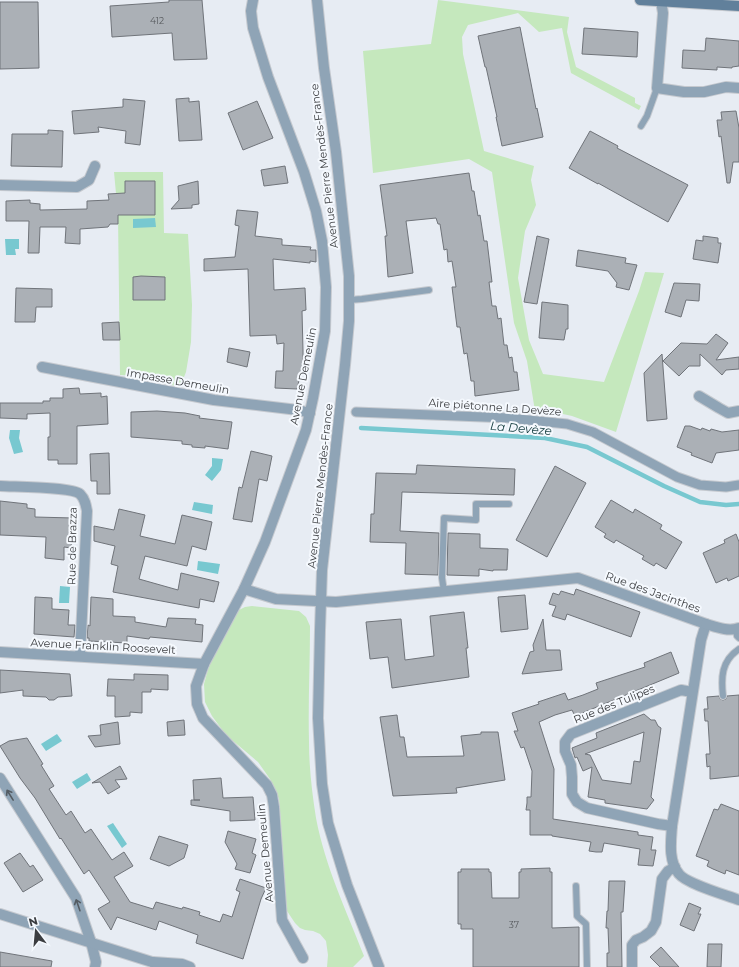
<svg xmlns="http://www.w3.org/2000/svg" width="739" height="967" font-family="Montserrat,sans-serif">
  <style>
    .green { fill: #c5e8bd }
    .water { fill: #78c8d0 }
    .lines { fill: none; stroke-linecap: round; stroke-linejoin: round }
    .stream { stroke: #78c8d0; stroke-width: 4.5 }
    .building { fill: #abb0b6; stroke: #70747a; fill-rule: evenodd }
    .service-casing { stroke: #c5c9cf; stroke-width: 8 }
    .pedestrian-casing { stroke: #c5c9cf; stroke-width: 11 }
    .minor-casing { stroke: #c5c9cf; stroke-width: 12 }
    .tertiary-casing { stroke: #c5c9cf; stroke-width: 12 }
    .secondary-casing { stroke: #c5c9cf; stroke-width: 12 }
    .service { stroke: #8fa4b6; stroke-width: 6 }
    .pedestrian { stroke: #8fa4b6; stroke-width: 9 }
    .minor { stroke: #8fa4b6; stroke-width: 10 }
    .tertiary { stroke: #8fa4b6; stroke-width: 10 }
    .secondary { stroke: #61809b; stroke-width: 10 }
    .oneway { stroke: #545c63 }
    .labels { text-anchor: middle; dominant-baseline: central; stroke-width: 4; stroke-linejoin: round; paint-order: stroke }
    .number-label { font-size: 9px; fill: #575a5e }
    .street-label { font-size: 11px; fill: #3b3d40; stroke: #f5f9fe }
    .water-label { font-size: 12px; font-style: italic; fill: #194043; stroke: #f5f9fe }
  </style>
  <rect width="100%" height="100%" fill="#e7ecf3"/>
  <!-- green -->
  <g class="green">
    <polygon points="438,0 569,17 567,32 576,67 635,98 635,103 641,106 639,110 571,73 562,28 539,32 518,13 468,25 462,37 463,54 484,151 534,166 531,180 536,205 525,231 518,278 529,340 543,374 604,382 639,291 645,272 664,273 616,432 572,416 554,412 535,411 527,361 514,323 492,172 469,159 373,173 363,51 431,44"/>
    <polygon points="114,172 163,172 164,233 188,234 192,305 191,342 186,372 180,387 141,378 140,376 120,375 118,215"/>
    <path d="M252 606 299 611 306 617 310 626C310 665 308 703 309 742 309 767 312 793 316 818 325 866 346 910 364 956L353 967H327L328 955 326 941 320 934 313 931 305 930 300 928 295 923 285 908 282 866 281 823 279 799 270 779 258 762 226 735 212 716 205 702 204 684 209 666 223 638 239 610 245 607Z"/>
  </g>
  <!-- water -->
  <g class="water">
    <polygon points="155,218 156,227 133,228 133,219"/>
    <polygon points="5,239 19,239 19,249 15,249 16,255 6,255"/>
    <polygon points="10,430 20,430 19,438 23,452 14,454 9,438"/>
    <polygon points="212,458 223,459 221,470 212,481 205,475 212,466"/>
    <polygon points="194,502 213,505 212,514 192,510"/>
    <polygon points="198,561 220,564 218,574 197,570"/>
    <polygon points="60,586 70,587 69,603 59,603"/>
    <polygon points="57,734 62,741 46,751 41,744"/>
    <polygon points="87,773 91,780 77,789 72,782"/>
    <polygon points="113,823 127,844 122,848 107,826"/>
  </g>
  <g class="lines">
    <!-- stream -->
    <polyline class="stream" points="361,428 545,438 587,447 664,486 700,502 726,505 739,504"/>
  </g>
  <!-- building -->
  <g class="building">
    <polygon points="169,0 202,0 207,59 174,60 172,33 112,37 110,6 169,2"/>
    <polygon points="0,2 38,2 39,68 0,69"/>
    <polygon points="520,27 536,109 537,108 543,137 502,146 496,117 497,117 486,67 485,67 478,36"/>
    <polygon points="584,28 638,32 637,57 582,54"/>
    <polygon points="706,38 739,41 739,66 732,67 732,68 717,67 717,70 682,68 683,50 705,51"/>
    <polygon points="189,98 189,102 199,101 202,140 179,141 176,99"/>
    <polygon points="123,99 145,101 140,145 125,143 126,131 98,127 99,132 74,134 72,111 123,107"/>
    <polygon points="257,101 273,138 243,150 228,113"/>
    <polygon points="736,111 739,128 739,162 733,162 730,183 727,183 721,136 719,137 717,120 722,120 721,112"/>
    <polygon points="48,130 63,131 62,167 11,166 12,134 48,134"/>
    <polygon points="590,131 618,146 617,148 688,185 668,222 598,183 598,184 569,168"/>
    <polygon points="285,166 288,183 264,186 261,170"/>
    <polygon points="469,173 472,191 474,191 478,216 480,215 484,241 487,241 492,282 489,282 492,306 496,306 498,319 501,318 504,345 507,345 509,358 512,357 514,372 517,372 519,390 475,396 474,381 471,381 467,353 464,354 460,327 457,327 452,287 456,287 452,261 448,262 447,249 444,250 440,224 438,224 436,218 406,221 413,273 388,277 385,236 387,236 380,185"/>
    <polygon points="125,181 155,181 155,215 118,215 118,224 110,224 108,227 80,229 80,244 65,243 66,227 40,227 39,253 28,253 29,221 6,221 6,201 30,200 30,203 40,204 40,210 87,209 87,201 109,200 108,194 125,193"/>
    <polygon points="198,181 199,204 192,205 192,208 171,209 179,200 178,186"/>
    <polygon points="237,210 258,212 255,236 282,239 282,245 311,247 310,250 316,250 316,262 310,261 310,263 273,259 274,290 305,288 306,310 302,311 303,351 303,372 301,372 297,389 275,388 276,371 283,371 284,343 277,344 276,335 250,336 248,269 204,271 204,259 235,257 239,226 235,225"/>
    <polygon points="537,236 549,239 537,304 524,302"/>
    <polygon points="703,236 718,238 718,243 721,243 718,263 693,259 696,240 703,241"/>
    <polygon points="578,250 626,258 625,263 637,265 629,290 616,287 617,283 608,271 576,266"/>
    <polygon points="141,276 165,277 165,300 133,300 133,277"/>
    <polygon points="674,283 700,284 699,301 686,300 681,317 665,312"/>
    <polygon points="16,288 52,289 52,307 36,307 35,322 15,322"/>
    <polygon points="542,302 568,305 568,329 566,329 564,340 539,338"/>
    <polygon points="119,322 120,340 103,340 102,323"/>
    <polygon points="716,334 728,343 716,360 739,357 739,369 726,370 722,375 700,354 700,366 689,366 679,376 663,361 681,343 707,344"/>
    <polygon points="229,348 250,352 247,367 227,362"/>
    <polygon points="662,354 667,419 647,421 644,373"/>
    <polygon points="79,388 80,394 101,393 101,397 107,396 108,424 77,426 77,464 58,464 58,460 48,460 48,437 50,437 50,413 27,414 27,419 0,418 0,403 43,403 43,401 50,401 50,398 63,398 63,389"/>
    <polygon points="157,411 185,413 200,416 199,418 232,422 228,449 205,446 205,448 192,447 192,445 182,444 182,441 131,437 131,412"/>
    <polygon points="685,426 690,426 701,430 702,428 710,431 711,429 722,432 739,430 739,450 716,453 712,463 691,455 692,453 677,447"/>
    <polygon points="251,451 272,456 267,481 259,479 252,522 233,519 239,487 242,488"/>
    <polygon points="109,453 110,494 97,494 97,481 91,481 90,454"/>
    <polygon points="417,465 515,469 514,495 402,492 400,531 439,533 438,575 405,574 406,543 370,542 371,514 374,514 376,473 416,474"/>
    <polygon points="555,466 586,483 547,557 516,540"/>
    <polygon points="611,500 633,513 635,509 662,525 660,529 682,542 666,569 656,563 654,566 642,559 644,556 616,540 614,543 604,537 606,534 595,527"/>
    <polygon points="0,501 27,504 27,508 35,509 35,517 73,518 71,548 64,547 64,560 45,558 46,537 0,535"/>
    <polygon points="119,509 145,515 140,536 175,544 182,515 212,522 206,550 192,546 187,566 145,556 139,579 178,590 181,573 219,582 214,602 200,599 199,608 113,592 118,566 111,564 115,546 94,541 94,526 114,530"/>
    <polygon points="448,533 480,534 480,548 508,549 507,570 493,570 493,571 479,569 479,576 447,575"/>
    <polygon points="736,534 739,542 739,576 728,581 727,578 716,583 703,553 725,543 724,540"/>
    <polygon points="576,589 640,612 631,637 567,614 565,620 552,616 556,606 549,604 553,593 559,595 561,591 574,595"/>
    <polygon points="525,595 528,629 501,632 498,597"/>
    <polygon points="35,597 52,598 52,609 69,610 68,625 75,625 74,637 34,634"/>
    <polygon points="91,597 113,599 113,616 135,617 135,622 166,627 168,618 196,619 195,624 203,625 202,642 150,637 149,639 127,636 127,643 89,641 89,638 87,638 88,625 90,626"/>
    <polygon points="464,612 468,648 466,648 469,677 392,688 388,657 370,659 366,622 401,619 405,660 434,656 430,616"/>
    <polygon points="543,619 546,650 560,650 562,670 522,674 530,652 534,651 533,645"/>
    <polygon points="671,652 679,673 575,716 572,710 555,715 539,722 554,769 553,819 638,832 638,835 653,837 651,850 656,850 653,866 638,865 640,849 604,843 602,852 596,852 589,851 591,842 552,836 552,835 530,835 530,810 526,810 527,803 527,797 531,797 532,771 524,747 521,748 514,731 518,731 512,713 539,704 538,702 565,693 568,700 583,695 598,689 596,683 645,667 644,663"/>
    <polygon points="0,670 70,674 72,696 58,697 54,700 49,700 46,697 23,696 23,690 0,693"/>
    <polygon points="134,674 168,675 168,690 151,689 151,692 142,692 142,713 130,712 130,716 115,717 115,696 107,696 108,679 134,680"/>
    <polygon points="739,695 739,776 710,779 710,766 707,767 706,754 710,754 708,721 705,721 704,709 708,709 707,697 719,696 720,699 723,700 726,699 727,696"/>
    <path d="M644 714 651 720H655L658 726 661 728 651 797 654 800 647 809 605 803V800L588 797 592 767 583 771 577 757 575 758 572 748 597 738 596 733ZM644 732 640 762 634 761 631 784 602 780 590 755 585 754Z"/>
    <polygon points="397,715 400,737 404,737 407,757 464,756 461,736 481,734 481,732 498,732 505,780 456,788 457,793 393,796 380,717"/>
    <polygon points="184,720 185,735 168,736 167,722"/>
    <polygon points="118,722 120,744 95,747 88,736 101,735 100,725"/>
    <polygon points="27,738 43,764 41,765 54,786 49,789 66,815 71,811 85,833 91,829 112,860 124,852 133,866 114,877 130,902 153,909 156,902 182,909 183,907 200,912 199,915 220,922 223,914 232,917 240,892 236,890 240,879 266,888 261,899 243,959 196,943 198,935 159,921 156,930 117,917 111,930 98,909 110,902 89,870 84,874 61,838 60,839 35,798 20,778 0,746 9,741"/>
    <polygon points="120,766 127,779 115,780 120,787 108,794 100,782 92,783"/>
    <polygon points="221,778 223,798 253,797 255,820 230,821 230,811 191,805 191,800 200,800 194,800 193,780"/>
    <polygon points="721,804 739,811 739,875 726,870 725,874 713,869 707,866 709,861 696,856 714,809 718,810"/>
    <polygon points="228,831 256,839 252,853 256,855 250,873 235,869 237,864 225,842"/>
    <polygon points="159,836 188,845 184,858 169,866 150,859"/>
    <polygon points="20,853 30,867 33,865 43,880 23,892 4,863"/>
    <polygon points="550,868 550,872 552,872 552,928 579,927 579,967 473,967 473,929 461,929 461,924 458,924 458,872 461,872 461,869 489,869 489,872 491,872 492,898 519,898 519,872 521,872 521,869"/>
    <polygon points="609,881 625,881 623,912 621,912 622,967 607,967 607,953 609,953 608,928 606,928 607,911 608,911"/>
    <polygon points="689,903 701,908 698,914 701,914 694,931 680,925"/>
    <polygon points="708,944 722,944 721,967 707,967"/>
    <polygon points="661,947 679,967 660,967 650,957"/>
    <polygon points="0,952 52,961 51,967 0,967"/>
  </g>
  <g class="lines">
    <defs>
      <g id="service">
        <polyline points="641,126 647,116 657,88"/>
        <polyline points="349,300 362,299 429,290"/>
        <polyline points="444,591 442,578 444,518 476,520 476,504 509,504"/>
        <polyline points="736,629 737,636 739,638"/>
        <path d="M723 696C721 678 721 661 739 649"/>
        <polyline points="576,886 577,916 586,924 587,967"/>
      </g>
      <polyline id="pedestrian" points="356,412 508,418 567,424 593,432 677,477 700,485 726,487 739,485"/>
      <g id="minor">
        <polyline points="253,0 251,11 253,28 268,77 304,172 316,211 322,241 326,287 325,331 313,398 306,430 265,542 244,589 204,664 196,686 197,704 203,718 267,785 272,795 274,807 282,920 303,958"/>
        <polyline points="661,1 663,13 657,88 684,92 704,92 726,87 739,88"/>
        <polyline points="0,185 77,187 89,180 95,166"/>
        <polyline points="42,367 214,400 298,410 310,413"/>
        <polyline points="699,396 719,408 728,413 739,411"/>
        <path d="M0 486C14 487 72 487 80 494 85 499 86 505 87 511L80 656"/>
        <path d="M244 589 276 599 336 602 578 578 706 624 701 640 672 826C671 841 668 861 679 874 687 884 726 895 739 900"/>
        <path d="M706 624C716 627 728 632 739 628"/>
        <polyline points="0,652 204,664"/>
        <polyline points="0,778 76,898 91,942 96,962 95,967"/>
        <polyline points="672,826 658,824 587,808 577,802 572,794 572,777 571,765 565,751 565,742 571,734 681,690 692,692"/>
        <polyline points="632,967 632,945 636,940 643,937 651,931 656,922 662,879 668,871 675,867"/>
      </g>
      <g id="tertiary">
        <polyline points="317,0 324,68 336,152 349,276 349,321 345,365 322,570 320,630 318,718 322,784 328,823 347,885 379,967"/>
        <polyline points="0,914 152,962 160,967"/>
        <polyline points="153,962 182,964 190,967"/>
      </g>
      <polyline id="secondary" points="640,0 739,6"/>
    </defs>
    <!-- service casing -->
    <use href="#service" class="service-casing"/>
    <!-- pedestrian casing -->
    <use href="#pedestrian" class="pedestrian-casing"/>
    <!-- minor casing -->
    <use href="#minor" class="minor-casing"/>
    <!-- tertiary casing -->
    <use href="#tertiary" class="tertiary-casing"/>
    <!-- secondary casing -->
    <use href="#secondary" class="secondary-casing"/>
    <!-- service -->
    <use href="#service" class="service"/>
    <!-- pedestrian -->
    <use href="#pedestrian" class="pedestrian"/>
    <!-- minor -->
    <use href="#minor" class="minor"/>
    <!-- tertiary -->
    <use href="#tertiary" class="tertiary"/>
    <!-- secondary -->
    <use href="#secondary" class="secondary"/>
  </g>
  <!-- one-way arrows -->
  <defs><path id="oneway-shaft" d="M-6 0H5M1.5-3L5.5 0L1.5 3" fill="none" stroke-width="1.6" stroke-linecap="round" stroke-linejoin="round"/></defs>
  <g class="oneway">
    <use href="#oneway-shaft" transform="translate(10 795) rotate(-122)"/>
    <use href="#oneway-shaft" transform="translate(78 905) rotate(-109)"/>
  </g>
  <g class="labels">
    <!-- number labels -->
    <g class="number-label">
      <text x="157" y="20">412</text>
      <text x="514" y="924">37</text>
    </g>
    <!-- street labels -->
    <g class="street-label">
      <text transform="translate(324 166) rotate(-97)">Avenue Pierre Mendès-France</text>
      <text transform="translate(303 376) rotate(-79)">Avenue Demeulin</text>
      <text transform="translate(178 381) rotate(10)">Impasse Demeulin</text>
      <text transform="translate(495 407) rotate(4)">Aire piétonne La Devèze</text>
      <text transform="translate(320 486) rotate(-84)">Avenue Pierre Mendès-France</text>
      <text transform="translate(72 546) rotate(-89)">Rue de Brazza</text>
      <text transform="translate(653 592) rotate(20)">Rue des Jacinthes</text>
      <text transform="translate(103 646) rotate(3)">Avenue Franklin Roosevelt</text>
      <text transform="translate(614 704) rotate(-22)">Rue des Tulipes</text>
      <text transform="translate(265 853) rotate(-95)">Avenue Demeulin</text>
    </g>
    <!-- water labels -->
    <g class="water-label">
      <text transform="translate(521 428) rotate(5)">La Devèze</text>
    </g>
  </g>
  <!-- north arrow -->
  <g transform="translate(36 931) rotate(344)" stroke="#f5f9fe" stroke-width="3" paint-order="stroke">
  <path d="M0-3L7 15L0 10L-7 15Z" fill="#3b3d40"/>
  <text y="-6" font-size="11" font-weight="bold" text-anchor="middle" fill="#3b3d40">N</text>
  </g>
</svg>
